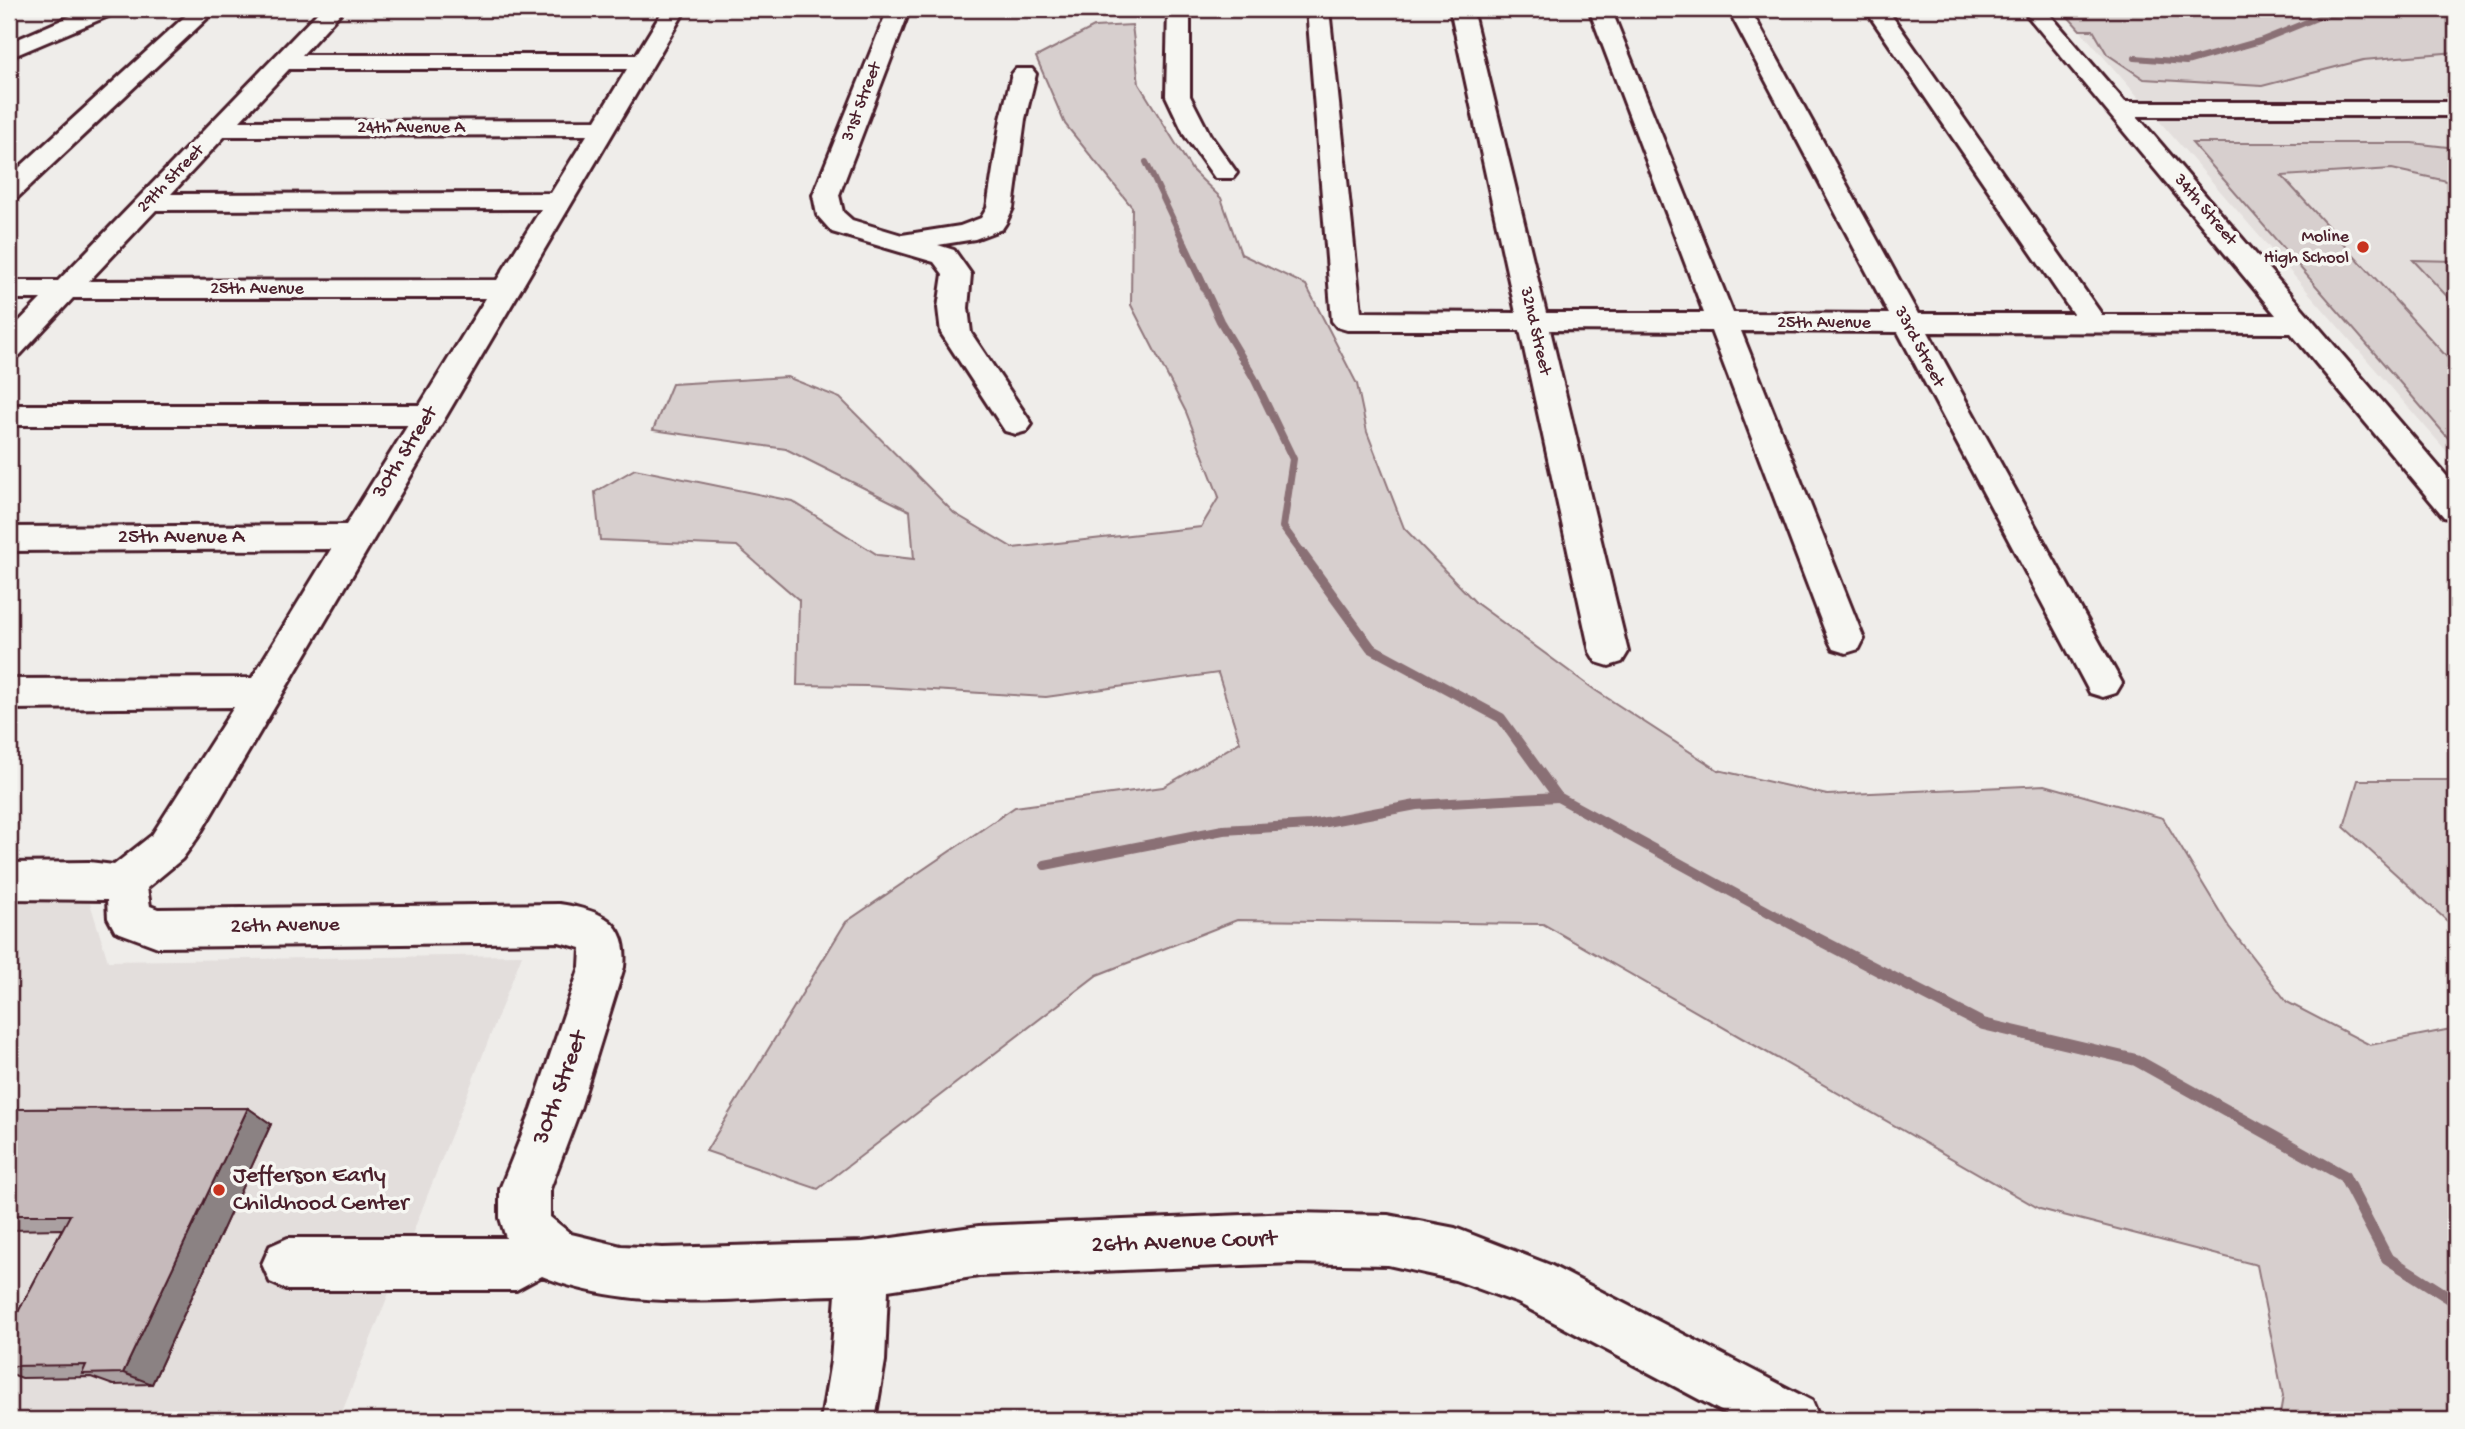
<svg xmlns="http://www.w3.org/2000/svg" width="2465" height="1429" font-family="'Gochi Hand',sans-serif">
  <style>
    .built { fill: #e3dedc }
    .green { fill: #d7cfce; stroke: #90777c; stroke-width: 2 }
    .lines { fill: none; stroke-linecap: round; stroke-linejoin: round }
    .stream-far3 { stroke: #8a6f74; stroke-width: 6 }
    .stream-far2 { stroke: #8a6f74; stroke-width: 8 }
    .stream-far1 { stroke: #8a6f74; stroke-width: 10 }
    .stream { stroke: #8a6f74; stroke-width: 12 }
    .minor-casing { stroke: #4a1f2b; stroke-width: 6 }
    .minor { fill: #f6f6f2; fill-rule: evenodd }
    .wall { fill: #aaa0a1; stroke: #4a1f2b; stroke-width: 2 }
    .shaded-wall { fill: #8b8283; stroke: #4a1f2b; stroke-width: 2 }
    .building { fill: #c6babb; stroke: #4a1f2b; stroke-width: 2 }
    .poi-dot { fill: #c8321e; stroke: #f6f6f2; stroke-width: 2.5 }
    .labels { text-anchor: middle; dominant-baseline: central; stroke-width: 7; stroke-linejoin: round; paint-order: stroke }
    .far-street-label { font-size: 18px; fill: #4a1f2b; stroke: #f6f6f2 }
    .far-poi-label { font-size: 18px; fill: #4a1f2b; stroke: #f6f6f2; text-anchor: end }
    .street-label { font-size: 21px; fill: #4a1f2b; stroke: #f6f6f2 }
    .near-street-label { font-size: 24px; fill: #4a1f2b; stroke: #f6f6f2 }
    .near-poi-label { font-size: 24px; fill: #4a1f2b; stroke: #f6f6f2; text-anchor: start }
  </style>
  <rect width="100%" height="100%" fill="#efedea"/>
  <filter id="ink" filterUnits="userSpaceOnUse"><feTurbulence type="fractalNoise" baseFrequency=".0143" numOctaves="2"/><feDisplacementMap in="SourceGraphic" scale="14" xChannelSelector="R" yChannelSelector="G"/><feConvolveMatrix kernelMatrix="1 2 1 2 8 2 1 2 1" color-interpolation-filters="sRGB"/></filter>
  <g filter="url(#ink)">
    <!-- built -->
    <g class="built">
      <polygon points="2080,30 2456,33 2456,462"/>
      <polygon points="9,902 90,903 108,961 522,955 339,1420 9,1420"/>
    </g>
    <!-- green -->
    <g class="green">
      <polygon points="2061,9 2456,9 2456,52 2363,60 2262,86 2144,79 2107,54 2093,30 2080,30"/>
      <polygon points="1132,25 1139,84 1192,170 1221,198 1241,254 1306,285 1357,384 1367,432 1404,528 1476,603 1595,690 1718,770 1827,795 2045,785 2163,818 2229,927 2287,1002 2370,1045 2456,1028 2456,1420 2279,1420 2283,1396 2257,1265 2040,1209 1543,924 1237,920 1097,975 818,1189 706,1151 846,922 1015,807 1163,787 1240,742 1218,673 1046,697 867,686 797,685 799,600 737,546 600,540 595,492 635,469 792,501 878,555 914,559 910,511 786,449 653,430 672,384 787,377 840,398 954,513 1013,548 1201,527 1219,497 1186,412 1131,305 1132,207 1065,124 1036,57 1094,27"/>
      <polygon points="2192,143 2412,143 2456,148 2456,183 2392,169 2282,176 2456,367 2456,447"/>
      <polygon points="2413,260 2456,261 2456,306"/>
      <polygon points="2358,780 2456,780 2456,929 2344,827"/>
    </g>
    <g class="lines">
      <!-- stream-far3 -->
      <g class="stream-far3">
        <polyline points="2452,9 2456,9"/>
        <polyline points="2135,58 2186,62 2260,41 2324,15 2436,9"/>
        <polyline points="1146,162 1185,245"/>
      </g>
      <!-- stream-far2 -->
      <polyline class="stream-far2" points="1184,244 1220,321 1254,378 1293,459 1283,527 1302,553"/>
      <!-- stream-far1 -->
      <g class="stream-far1">
        <polyline points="1301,552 1371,648 1501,718 1558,797 1822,941"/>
        <polyline points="1045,865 1223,830 1310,825 1416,805 1558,797"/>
      </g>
      <!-- stream -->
      <polyline class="stream" points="1818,939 1983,1024 2136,1060 2344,1176 2387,1258 2456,1302"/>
      <defs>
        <g id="minor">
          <polygon points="87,9 116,9 113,14 9,58 9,43"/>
          <polygon points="193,9 217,9 18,197 9,199 9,177"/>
          <path d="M321 9H344L302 55H636L664 9H686L198 837 182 859 147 888 150 906 158 909 559 904C599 910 629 920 624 967L580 1109 550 1189V1217L571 1234 621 1246 663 1248 863 1242 979 1226 1293 1213 1388 1215 1455 1228 1550 1265 1812 1401 1820 1420H1738L1518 1303 1455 1280 1388 1265 1293 1263 979 1276 888 1290 885 1361 875 1420H821L831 1361 836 1295C739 1297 634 1314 542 1276L516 1290H288L270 1282 262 1264 270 1246 288 1238H506L500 1218V1189L532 1109 580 967 581 948 559 942 158 947 115 931 108 918 107 900 9 899V863L89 862 114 865 152 835 234 707 9 709V679L252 678 331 549 9 551V527L346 525 408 425H9V405H420L486 298H73L20 355 9 358V332L41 299H9V281H58ZM289 69H627L596 120 240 121ZM587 135 551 193 171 194 225 136ZM541 209 497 280 89 281 156 210Z"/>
          <polygon points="888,9 910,9 839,195 843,212 852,220 902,235 960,226 981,218 987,208 1001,119 1012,74 1016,69 1032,69 1036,74 1025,119 1013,208 1006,223 1002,229 975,239 938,245 954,250 971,274 968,308 971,333 1032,424 1027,431 1016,434 1005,431 941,333 938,308 943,274 934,262 832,232 817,215 813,195"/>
          <polygon points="1168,9 1190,9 1190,96 1210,135 1237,173 1233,178 1215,178 1185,136 1166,96"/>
          <polygon points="1307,9 1329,9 1361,312 1516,313 1450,9 1472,9 1546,313 1704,313 1589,9 1611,9 1733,313 1889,314 1728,9 1750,9 1918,314 2073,314 1865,9 1887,9 2102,315 2276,315 2022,9 2045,9 2125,102 2456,102 2456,116 2137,116 2456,487 2456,520 2444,517 2291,333 1928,332 2122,683 2116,693 2103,697 2090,693 1898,332 1741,331 1864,639 1859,649 1846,653 1833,649 1828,639 1711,331 1550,330 1628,652 1622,662 1609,666 1596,662 1590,652 1520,330 1347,330 1337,327 1332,321"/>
        </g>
      </defs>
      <!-- minor casing -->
      <use href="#minor" class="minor-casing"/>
      <!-- minor -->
      <use href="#minor" class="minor"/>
    </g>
    <!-- wall -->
    <polygon class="wall" points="9,1104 16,1108 16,1109 248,1108 271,1124 152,1384 113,1385 91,1377 22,1378 9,1373 9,1329 62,1229 9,1230"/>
    <!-- shaded-wall -->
    <g class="shaded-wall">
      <polygon points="9,1104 16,1108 9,1121"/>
      <polygon points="248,1108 271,1124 152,1384 123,1373"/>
    </g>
    <!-- building -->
    <polygon class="building" points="248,1108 123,1373 82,1374 86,1365 9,1366 9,1329 70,1215 9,1215 9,1109"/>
  </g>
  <!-- markers -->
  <g class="poi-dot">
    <circle cx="2363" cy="247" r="7"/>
    <circle cx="219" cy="1190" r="7"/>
  </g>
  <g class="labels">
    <!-- far-street labels -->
    <g class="far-street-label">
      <text transform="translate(862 102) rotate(-69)">31st Street</text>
      <text x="411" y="128">24th Avenue A</text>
      <text transform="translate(171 179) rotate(-46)">29th Street</text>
      <text transform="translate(2205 210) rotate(50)">34th Street</text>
      <text x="257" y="289">25th Avenue</text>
      <text x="1824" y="323">25th Avenue</text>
      <text transform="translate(1535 331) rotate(77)">32nd Street</text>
      <text transform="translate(1919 347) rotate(62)">33rd Street</text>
    </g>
    <!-- far-poi labels -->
    <g class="far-poi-label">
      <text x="2349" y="237">Moline<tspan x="2349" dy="21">High School</tspan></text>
    </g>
    <!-- street labels -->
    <g class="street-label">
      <text transform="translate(406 453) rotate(-58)">30th Street</text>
      <text x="181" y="538">25th Avenue A</text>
      <text transform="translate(285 927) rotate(-1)">26th Avenue</text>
    </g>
    <!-- near-street labels -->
    <g class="near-street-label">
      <text transform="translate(561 1088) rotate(-70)">30th Street</text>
      <text transform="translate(1184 1243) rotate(-2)">26th Avenue Court</text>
    </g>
    <!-- near-poi labels -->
    <g class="near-poi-label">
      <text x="233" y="1176">Jefferson Early<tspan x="233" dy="28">Childhood Center</tspan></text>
    </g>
  </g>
  <!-- margin -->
  <rect width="2465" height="1429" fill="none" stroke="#f6f6f2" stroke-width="35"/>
  <rect x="18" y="18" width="2430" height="1394" fill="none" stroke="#4a1f2b" stroke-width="2.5" filter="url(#ink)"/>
</svg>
